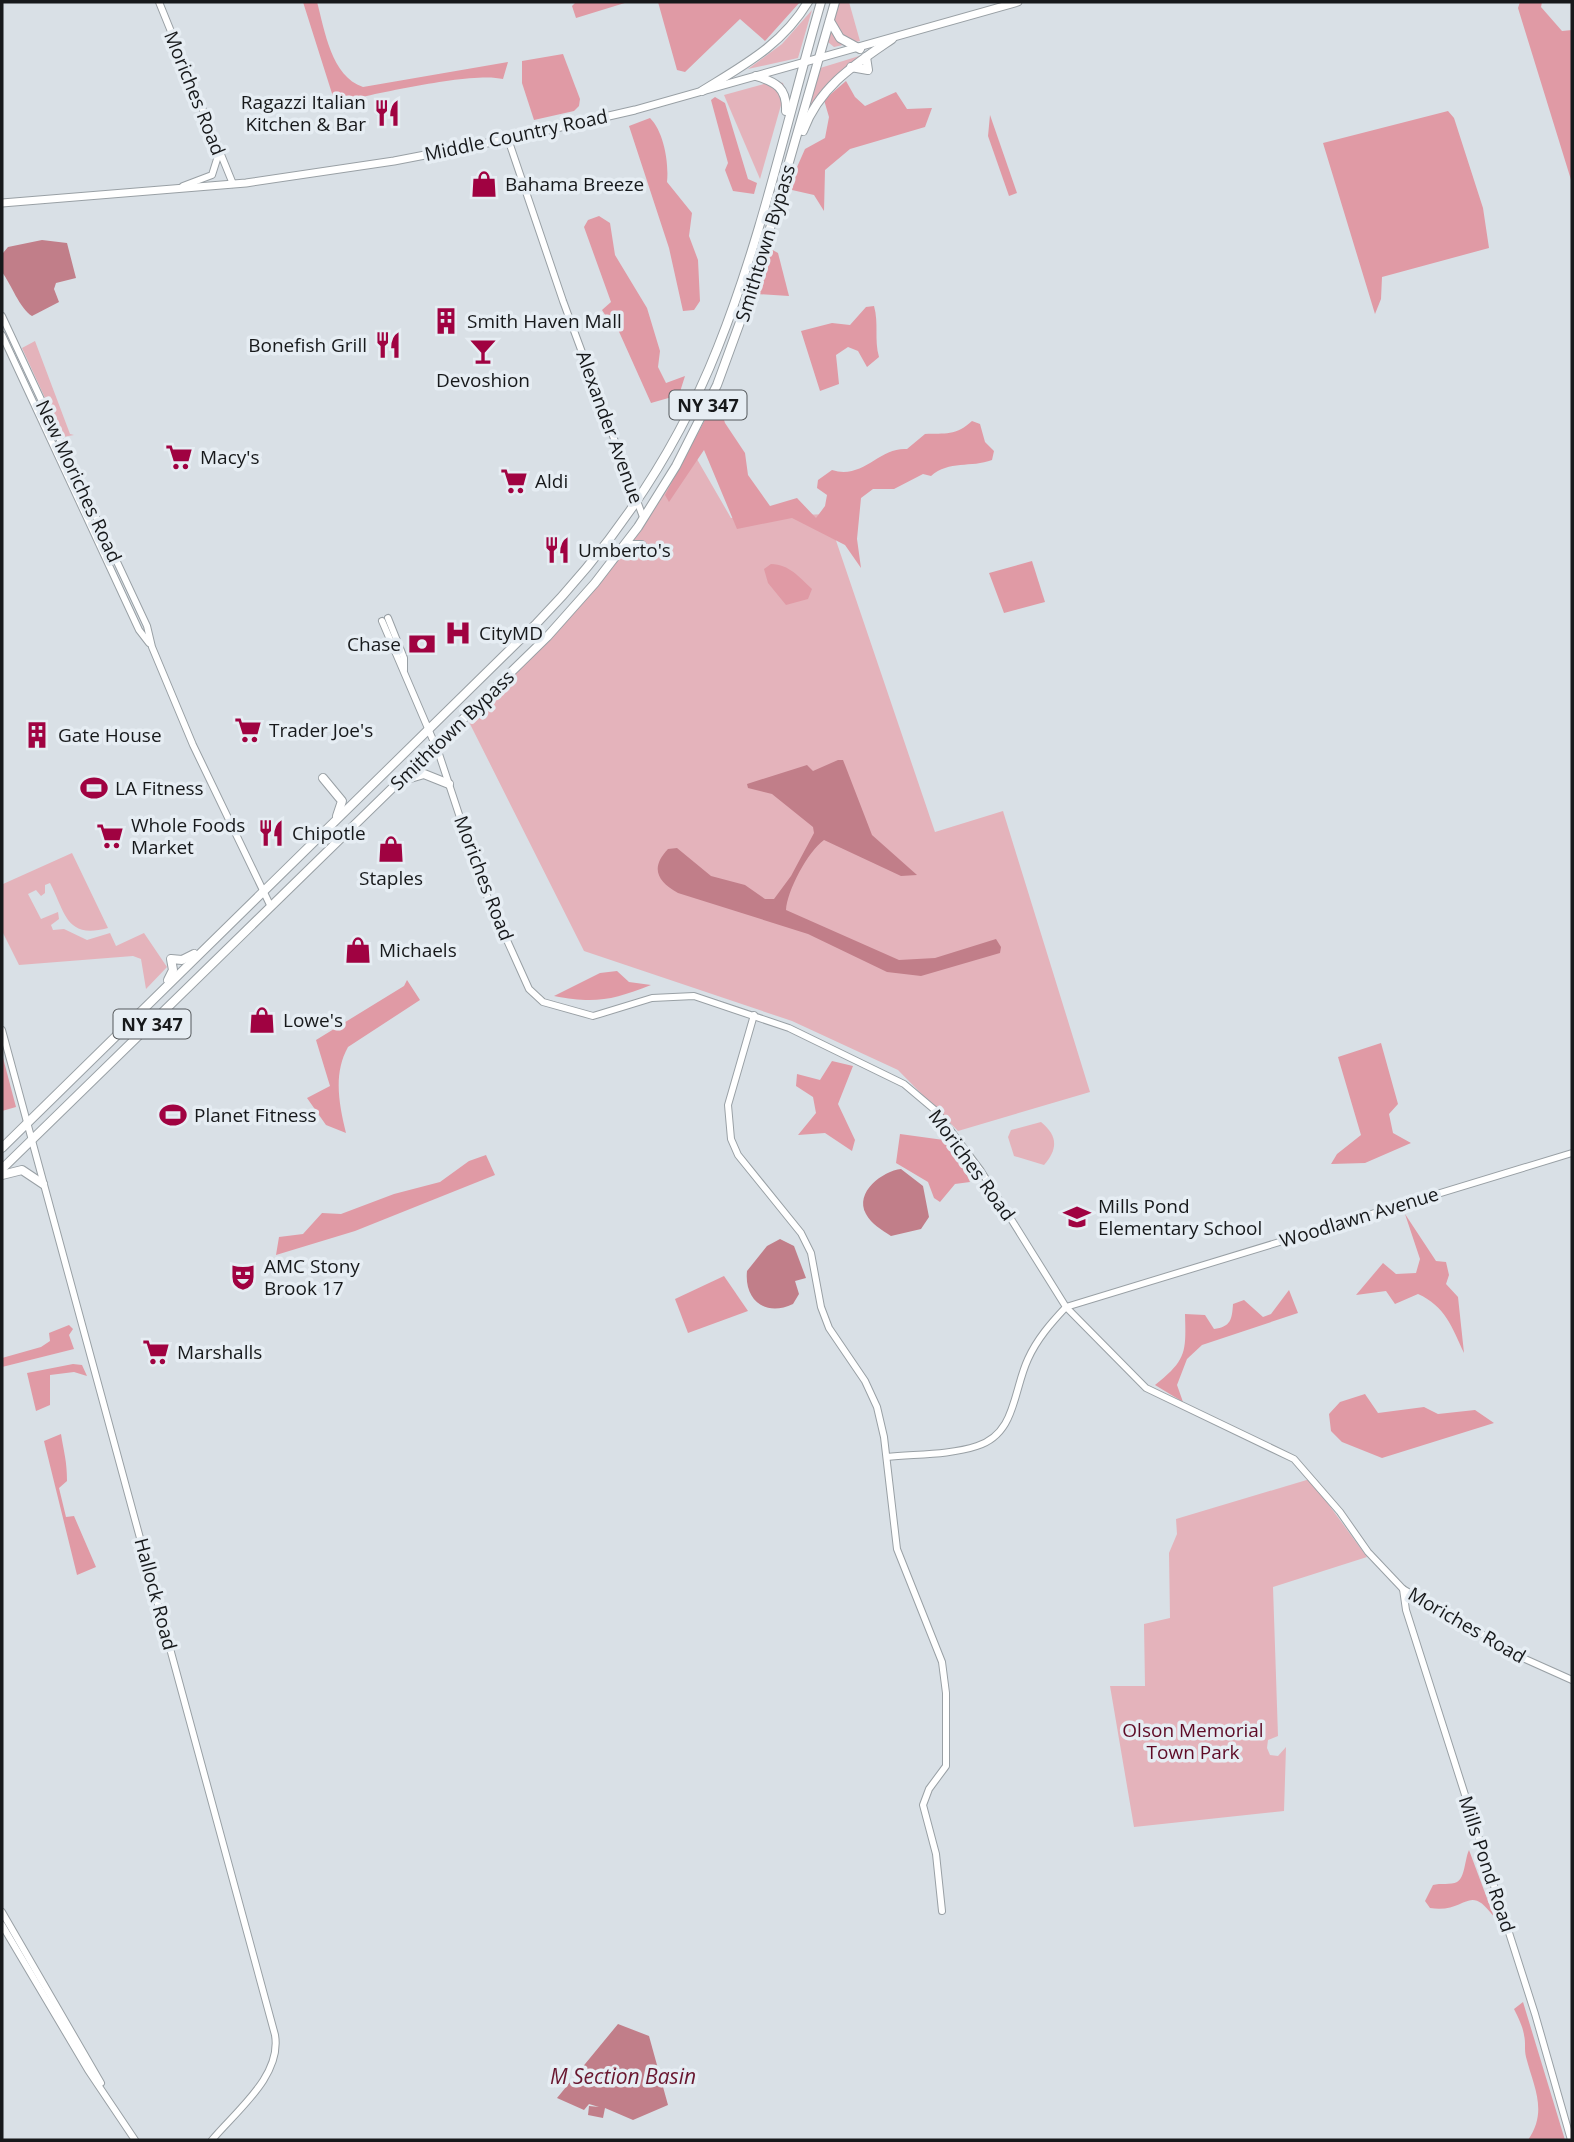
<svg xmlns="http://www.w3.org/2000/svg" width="1574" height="2142" font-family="'Open Sans',sans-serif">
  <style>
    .green { fill: #e4b3bb }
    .forest { fill: #e09aa5 }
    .water { fill: #c17e89 }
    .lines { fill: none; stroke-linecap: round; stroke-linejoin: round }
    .secondary-casing { stroke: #99a0a5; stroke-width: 8 }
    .primary-casing { stroke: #99a0a5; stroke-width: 9 }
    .highway-casing { stroke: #99a0a5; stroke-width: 10 }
    .secondary { stroke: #fff; stroke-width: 6 }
    .primary { stroke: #fff; stroke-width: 7 }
    .highway { stroke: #fff; stroke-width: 8 }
    .labels { text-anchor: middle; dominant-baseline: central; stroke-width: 7; stroke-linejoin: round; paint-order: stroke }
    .shield { fill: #e6edf3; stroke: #55595c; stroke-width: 2 }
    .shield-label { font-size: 18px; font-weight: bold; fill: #17191b }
    .street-label { font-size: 19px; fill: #17191b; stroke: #e6edf3 }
    .poi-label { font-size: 19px; fill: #17191b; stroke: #e6edf3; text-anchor: start }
    .park-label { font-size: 19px; fill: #5e0b26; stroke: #e6edf3 }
    .water-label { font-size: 21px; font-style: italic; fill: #69172f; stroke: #e6edf3 }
  </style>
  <rect width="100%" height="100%" fill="#d9e0e6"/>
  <!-- green -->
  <g class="green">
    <polygon points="838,2 849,2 860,41 834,47 828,42"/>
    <polygon points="812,10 798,58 748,69 782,44"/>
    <polygon points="869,53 839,73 805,113 817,69"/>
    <polygon points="775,81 783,83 785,91 760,179 724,95"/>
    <polygon points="35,341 70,434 74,435 63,437 22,348"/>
    <polygon points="690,447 731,518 827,514 935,832 1003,811 1090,1092 958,1131 898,1070 792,1021 584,951 467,718 605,573"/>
    <path d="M72 853 108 928C66 939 66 914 50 883L45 885V893L41 896 36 890 28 894 41 919 58 912 59 919 51 925 53 930 64 929 87 940 110 933 116 946 144 933 167 967 146 989 141 959 133 956 19 965 2 931 3 884Z"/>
    <path d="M1041 1122C1058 1136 1058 1149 1044 1165L1014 1156 1008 1137 1011 1130Z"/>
    <polygon points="1310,1479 1367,1557 1273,1587 1278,1736 1268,1740 1267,1748 1270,1755 1278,1756 1286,1747 1284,1811 1134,1827 1110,1686 1145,1686 1144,1624 1170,1618 1169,1553 1177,1534 1176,1519"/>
  </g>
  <!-- forest -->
  <g class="forest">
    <path d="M303 2H317C325 31 331 76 363 87L508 62 503 79C473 71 370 95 335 103Z"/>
    <polygon points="576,2 628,2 576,18 572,6"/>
    <polygon points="658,2 800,2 765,41 740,19 685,72 677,70"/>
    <polygon points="1520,2 1542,2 1541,7 1562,31 1572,30 1572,183 1518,8"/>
    <polygon points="563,54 580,99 579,106 574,111 534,120 522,83 522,61"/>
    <polygon points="846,81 855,97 865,106 896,92 907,109 932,108 925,127 850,149 825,170 824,211 814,195 792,190 790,183 805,149 825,138 829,117 824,100"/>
    <polygon points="715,97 725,103 748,179 757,183 754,194 733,191 725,170 728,163 711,100"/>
    <polygon points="1448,111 1454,118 1483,208 1489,248 1382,277 1381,299 1375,314 1323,143"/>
    <polygon points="990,115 1017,193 1009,196 988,136"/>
    <path d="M650 118C664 132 669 163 667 182L692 213 689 236 698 260 700 301 694 310 683 311 669 248 629 126Z"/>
    <polygon points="599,216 610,223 615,255 647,308 660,351 658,367 666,383 685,376 679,395 651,403 616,325 609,321 602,310 611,302 584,227 588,220"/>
    <polygon points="769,248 778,253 789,296 756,294"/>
    <path d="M874 306C879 324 874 339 879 357L867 367 858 351 848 347 836 355 839 384 820 391 801 331 832 323 850 325 866 307Z"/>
    <path d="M717 397 725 423 745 453 748 475 770 506 797 498 816 518 825 506 827 495 817 488 818 480 832 470C863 480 879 447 907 449L925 434C945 433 956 436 972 421L980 424 985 442 994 451 992 460C971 468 949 460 931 476L923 474 894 489H873L861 498 857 539 861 568 845 545 792 518 737 529 704 450 669 502 665 495Z"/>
    <polygon points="1032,561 1045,602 1004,613 989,573"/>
    <path d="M771 564C790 565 798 576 812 589L808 599 786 605 768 583 764 569Z"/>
    <path d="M617 971 629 982 651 985C613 1000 595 1004 554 996L600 973Z"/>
    <path d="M407 980 420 1000 348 1047C333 1074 339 1104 346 1133L326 1125 307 1098 330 1086 316 1040 404 986Z"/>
    <polygon points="1381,1043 1398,1104 1389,1114 1393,1133 1411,1143 1365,1163 1331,1164 1337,1154 1361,1135 1338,1057"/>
    <polygon points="2,1054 16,1107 2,1111"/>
    <polygon points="832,1061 853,1066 838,1104 855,1140 852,1151 825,1133 798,1135 816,1113 813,1097 796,1086 797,1074 820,1080"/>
    <polygon points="900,1134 951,1141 970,1182 955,1184 940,1202 934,1198 928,1182 896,1163"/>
    <polygon points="486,1155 495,1175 355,1231 276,1255 279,1237 303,1234 322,1213 341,1214 394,1194 440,1182 469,1161"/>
    <path d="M1405 1214 1436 1261 1446 1262 1449 1275 1446 1284 1458 1297 1464 1353C1452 1327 1445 1306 1418 1294L1395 1304 1386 1291 1356 1295 1383 1263 1396 1274 1416 1273 1420 1259Z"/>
    <polygon points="724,1276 748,1311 688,1333 675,1299"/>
    <path d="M1289 1290 1298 1313 1202 1345 1187 1359 1177 1385 1183 1402 1155 1385C1187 1360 1186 1352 1185 1314L1205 1315 1214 1329C1231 1327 1232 1319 1233 1304L1244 1300 1263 1317 1271 1314Z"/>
    <polygon points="69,1325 73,1329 69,1335 74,1349 2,1367 2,1358 41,1347 50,1341 49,1333"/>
    <polygon points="73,1364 82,1365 87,1376 74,1372 50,1375 50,1405 36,1411 27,1373"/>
    <polygon points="1365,1394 1378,1413 1424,1407 1438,1414 1475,1410 1494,1423 1382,1458 1342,1442 1331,1431 1329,1414 1340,1402"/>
    <path d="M61 1434C64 1453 67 1461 67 1481L59 1488 66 1517 74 1516 96 1567 77 1575 44 1441Z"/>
    <path d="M1469 1850 1494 1917C1468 1881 1467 1914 1430 1908L1425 1901 1433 1885C1440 1883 1451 1885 1457 1882 1465 1878 1465 1858 1469 1850Z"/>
    <path d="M1523 2002 1565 2140H1528C1548 2111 1534 2088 1526 2057 1524 2049 1526 2043 1524 2035 1523 2027 1518 2017 1514 2009Z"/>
  </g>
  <!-- water -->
  <g class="water">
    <path d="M42 240 67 243 76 278 56 283 54 289 59 302 32 316C20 309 11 284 2 272L3 253 8 247Z"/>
    <path d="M838 760H843L845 765 872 835 917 875 901 876 824 840C808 851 787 891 786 910L899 960 935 958 996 939 1001 947 1000 953 921 976 887 972 808 934 678 893C657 881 650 868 668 849L677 848 711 876 745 885 765 899H774L791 876 814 833 813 827 772 794 748 788 747 784 807 765 813 771Z"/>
    <path d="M901 1169 923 1186 929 1217 921 1229 891 1236C882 1230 871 1224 866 1214 854 1192 883 1171 901 1169Z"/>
    <path d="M780 1239 794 1246 806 1278 795 1281 799 1294 793 1304C766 1317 744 1301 747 1271L767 1246Z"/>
    <polygon points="618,2024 649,2036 668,2105 633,2120 605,2108 603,2118 588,2115 589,2106 599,2107 589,2104 584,2110 557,2098"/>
  </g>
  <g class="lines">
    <defs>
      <g id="secondary">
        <polyline points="159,2 233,184"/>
        <polyline points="508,139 563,301 643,517"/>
        <polyline points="183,186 212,175 218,156"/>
        <polyline points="2,316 147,626 152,647 193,745 271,907"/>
        <polyline points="2,335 139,630 149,643"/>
        <polyline points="625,544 642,544 651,556"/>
        <polyline points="388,618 404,658 404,670"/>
        <polyline points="382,621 439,754 483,887 529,989 543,1002 593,1016 652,998 694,996 789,1028 904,1084 936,1111 981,1171 1066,1307 1146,1388 1294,1459 1340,1512 1368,1552 1403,1589 1525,1659 1572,1680"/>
        <polyline points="754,1015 728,1105 731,1139 738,1155 801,1233 811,1253 821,1307 829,1328 865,1381 877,1407 884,1437 897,1549 942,1662 946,1693 946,1766 929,1789 923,1805 936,1854 942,1911"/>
        <path d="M2 1030 275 2035C282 2076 236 2111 212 2140"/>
        <path d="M887 1457C916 1454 950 1455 977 1446 1016 1434 1013 1391 1028 1359 1037 1339 1051 1323 1066 1307L1572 1153"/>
        <polyline points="1403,1589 1406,1610 1535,2014 1571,2140"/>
        <polyline points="2,1912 101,2083"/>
        <polyline points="2,1925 88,2070 135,2140"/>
      </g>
      <polyline id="primary" points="2,203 246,183 394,161 508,139 635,110 1018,2"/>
      <g id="highway">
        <polyline points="830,21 840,38 860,49"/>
        <polyline points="851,67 868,70 866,57"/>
        <path d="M756 76C776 82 787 88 786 111"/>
        <path d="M702 91C744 65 782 45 808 2"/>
        <path d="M803 131C820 86 854 65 892 39"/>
        <polyline points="323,778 342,801 337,816"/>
        <polyline points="407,779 424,774 449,784"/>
        <polyline points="168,980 173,970 171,959 182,960 194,954"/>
        <path d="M2 1148 536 624C614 544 677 451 718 347 762 237 788 116 821 2"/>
        <polyline points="2,1169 547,637 595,583 638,527 676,466 717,385 754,284 835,2"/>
        <polyline points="2,1175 22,1170 43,1184"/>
      </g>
    </defs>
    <!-- secondary casing -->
    <use href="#secondary" class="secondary-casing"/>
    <!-- primary casing -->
    <use href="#primary" class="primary-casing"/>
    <!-- highway casing -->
    <use href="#highway" class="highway-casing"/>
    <!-- secondary -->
    <use href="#secondary" class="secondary"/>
    <!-- primary -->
    <use href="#primary" class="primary"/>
    <!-- highway -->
    <use href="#highway" class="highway"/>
  </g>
  <!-- icons -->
  <defs>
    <symbol id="restaurant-bare" viewBox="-9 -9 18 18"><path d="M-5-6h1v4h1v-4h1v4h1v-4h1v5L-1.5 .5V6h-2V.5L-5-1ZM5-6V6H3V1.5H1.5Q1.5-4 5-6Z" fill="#a00241" stroke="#e6edf3" stroke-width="2.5" paint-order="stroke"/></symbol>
    <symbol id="shop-bare" viewBox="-9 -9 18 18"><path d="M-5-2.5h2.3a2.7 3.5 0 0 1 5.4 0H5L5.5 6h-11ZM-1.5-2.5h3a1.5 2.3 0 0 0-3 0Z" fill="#a00241" stroke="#e6edf3" stroke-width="2.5" paint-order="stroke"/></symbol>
    <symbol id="building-bare" viewBox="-9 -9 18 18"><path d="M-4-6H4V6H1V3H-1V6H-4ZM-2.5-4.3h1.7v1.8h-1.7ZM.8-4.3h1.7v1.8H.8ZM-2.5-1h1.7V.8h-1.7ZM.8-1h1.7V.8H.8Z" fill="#a00241" stroke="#e6edf3" stroke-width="2.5" paint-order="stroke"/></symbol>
    <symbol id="bar-bare" viewBox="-9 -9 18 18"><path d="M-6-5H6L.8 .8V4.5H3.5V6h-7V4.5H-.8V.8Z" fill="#a00241" stroke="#e6edf3" stroke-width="2.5" paint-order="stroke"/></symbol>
    <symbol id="supermarket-bare" viewBox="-9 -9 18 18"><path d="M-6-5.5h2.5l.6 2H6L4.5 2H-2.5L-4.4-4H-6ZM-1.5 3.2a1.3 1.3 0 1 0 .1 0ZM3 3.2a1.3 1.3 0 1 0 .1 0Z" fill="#a00241" stroke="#e6edf3" stroke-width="2.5" paint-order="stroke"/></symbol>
    <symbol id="hospital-bare" viewBox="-9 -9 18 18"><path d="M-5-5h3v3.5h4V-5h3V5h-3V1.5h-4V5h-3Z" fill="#a00241" stroke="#e6edf3" stroke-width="2.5" paint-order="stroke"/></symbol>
    <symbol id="bank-bare" viewBox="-9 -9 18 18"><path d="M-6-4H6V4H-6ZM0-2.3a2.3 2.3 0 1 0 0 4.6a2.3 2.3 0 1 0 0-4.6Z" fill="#a00241" stroke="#e6edf3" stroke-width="2.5" paint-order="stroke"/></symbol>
    <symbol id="stadium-bare" viewBox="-9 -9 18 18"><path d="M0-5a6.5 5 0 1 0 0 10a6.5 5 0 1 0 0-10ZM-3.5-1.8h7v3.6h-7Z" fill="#a00241" stroke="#e6edf3" stroke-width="2.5" paint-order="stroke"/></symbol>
    <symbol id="school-bare" viewBox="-9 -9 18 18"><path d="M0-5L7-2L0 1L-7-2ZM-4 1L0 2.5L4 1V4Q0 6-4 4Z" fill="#a00241" stroke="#e6edf3" stroke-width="2.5" paint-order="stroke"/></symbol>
    <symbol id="theatre-bare" viewBox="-9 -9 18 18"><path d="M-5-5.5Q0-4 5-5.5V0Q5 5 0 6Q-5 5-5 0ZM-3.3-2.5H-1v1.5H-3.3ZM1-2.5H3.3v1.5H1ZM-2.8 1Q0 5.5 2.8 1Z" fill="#a00241" stroke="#e6edf3" stroke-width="2.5" paint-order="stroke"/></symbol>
  </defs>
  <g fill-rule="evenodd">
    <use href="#restaurant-bare" x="368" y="94" width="38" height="38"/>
    <use href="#shop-bare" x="465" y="165" width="38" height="38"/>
    <use href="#building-bare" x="427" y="302" width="38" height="38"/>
    <use href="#restaurant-bare" x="369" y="326" width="38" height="38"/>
    <use href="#bar-bare" x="464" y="332" width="38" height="38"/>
    <use href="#supermarket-bare" x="160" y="438" width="38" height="38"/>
    <use href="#supermarket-bare" x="495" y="462" width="38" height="38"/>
    <use href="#restaurant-bare" x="538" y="531" width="38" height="38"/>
    <use href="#hospital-bare" x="439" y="614" width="38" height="38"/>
    <use href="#bank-bare" x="403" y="625" width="38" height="38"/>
    <use href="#supermarket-bare" x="229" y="711" width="38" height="38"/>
    <use href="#building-bare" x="18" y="716" width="38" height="38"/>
    <use href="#stadium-bare" x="75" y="769" width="38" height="38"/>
    <use href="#restaurant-bare" x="252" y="814" width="38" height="38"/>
    <use href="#supermarket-bare" x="91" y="817" width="38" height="38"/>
    <use href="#shop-bare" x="372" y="830" width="38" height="38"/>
    <use href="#shop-bare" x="339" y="931" width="38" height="38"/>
    <use href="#shop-bare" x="243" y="1001" width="38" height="38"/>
    <use href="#stadium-bare" x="154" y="1096" width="38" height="38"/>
    <use href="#school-bare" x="1058" y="1198" width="38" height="38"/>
    <use href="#theatre-bare" x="224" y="1258" width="38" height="38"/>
    <use href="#supermarket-bare" x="137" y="1333" width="38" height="38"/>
  </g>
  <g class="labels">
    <!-- shield labels -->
    <g class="shield">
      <rect x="669.5" y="390.5" width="77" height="29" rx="5"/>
      <rect x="113.5" y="1009.5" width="77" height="29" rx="5"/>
    </g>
    <g class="shield-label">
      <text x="708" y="405">NY 347</text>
      <text x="152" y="1024">NY 347</text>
    </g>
    <!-- street labels -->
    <g class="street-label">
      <text transform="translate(195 93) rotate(68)">Moriches Road</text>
      <text transform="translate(516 135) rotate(-12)">Middle Country Road</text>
      <text transform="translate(765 243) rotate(-73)">Smithtown Bypass</text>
      <text transform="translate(610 427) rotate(70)">Alexander Avenue</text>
      <text transform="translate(79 481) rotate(65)">New Moriches Road</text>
      <text transform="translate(452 730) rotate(-44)">Smithtown Bypass</text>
      <text transform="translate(484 878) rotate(69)">Moriches Road</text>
      <text transform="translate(972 1165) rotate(54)">Moriches Road</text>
      <text transform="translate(1359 1217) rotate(-17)">Woodlawn Avenue</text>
      <text transform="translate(156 1594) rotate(75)">Hallock Road</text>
      <text transform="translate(1467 1625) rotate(30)">Moriches Road</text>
      <text transform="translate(1487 1864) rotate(72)">Mills Pond Road</text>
    </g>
    <!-- poi labels -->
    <g class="poi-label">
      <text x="366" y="102" text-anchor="end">Ragazzi Italian<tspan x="366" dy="22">Kitchen &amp; Bar</tspan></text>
      <text x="505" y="184">Bahama Breeze</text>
      <text x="467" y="321">Smith Haven Mall</text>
      <text x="367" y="345" text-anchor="end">Bonefish Grill</text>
      <text x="483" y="380" text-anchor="middle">Devoshion</text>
      <text x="200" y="457">Macy's</text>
      <text x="535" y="481">Aldi</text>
      <text x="578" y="550">Umberto's</text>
      <text x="479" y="633">CityMD</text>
      <text x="401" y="644" text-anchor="end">Chase</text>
      <text x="269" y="730">Trader Joe's</text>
      <text x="58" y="735">Gate House</text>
      <text x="115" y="788">LA Fitness</text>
      <text x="131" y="825">Whole Foods<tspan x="131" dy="22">Market</tspan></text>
      <text x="292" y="833">Chipotle</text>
      <text x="391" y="878" text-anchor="middle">Staples</text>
      <text x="379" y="950">Michaels</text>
      <text x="283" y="1020">Lowe's</text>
      <text x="194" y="1115">Planet Fitness</text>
      <text x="1098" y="1206">Mills Pond<tspan x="1098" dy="22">Elementary School</tspan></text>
      <text x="264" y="1266">AMC Stony<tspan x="264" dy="22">Brook 17</tspan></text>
      <text x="177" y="1352">Marshalls</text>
    </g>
    <!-- park labels -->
    <g class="park-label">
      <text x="1193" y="1730">Olson Memorial<tspan x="1193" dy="22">Town Park</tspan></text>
    </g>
    <!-- water labels -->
    <g class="water-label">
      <text x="623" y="2076">M Section Basin</text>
    </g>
  </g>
  <!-- border -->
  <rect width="1574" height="2142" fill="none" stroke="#17191b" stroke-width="7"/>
</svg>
